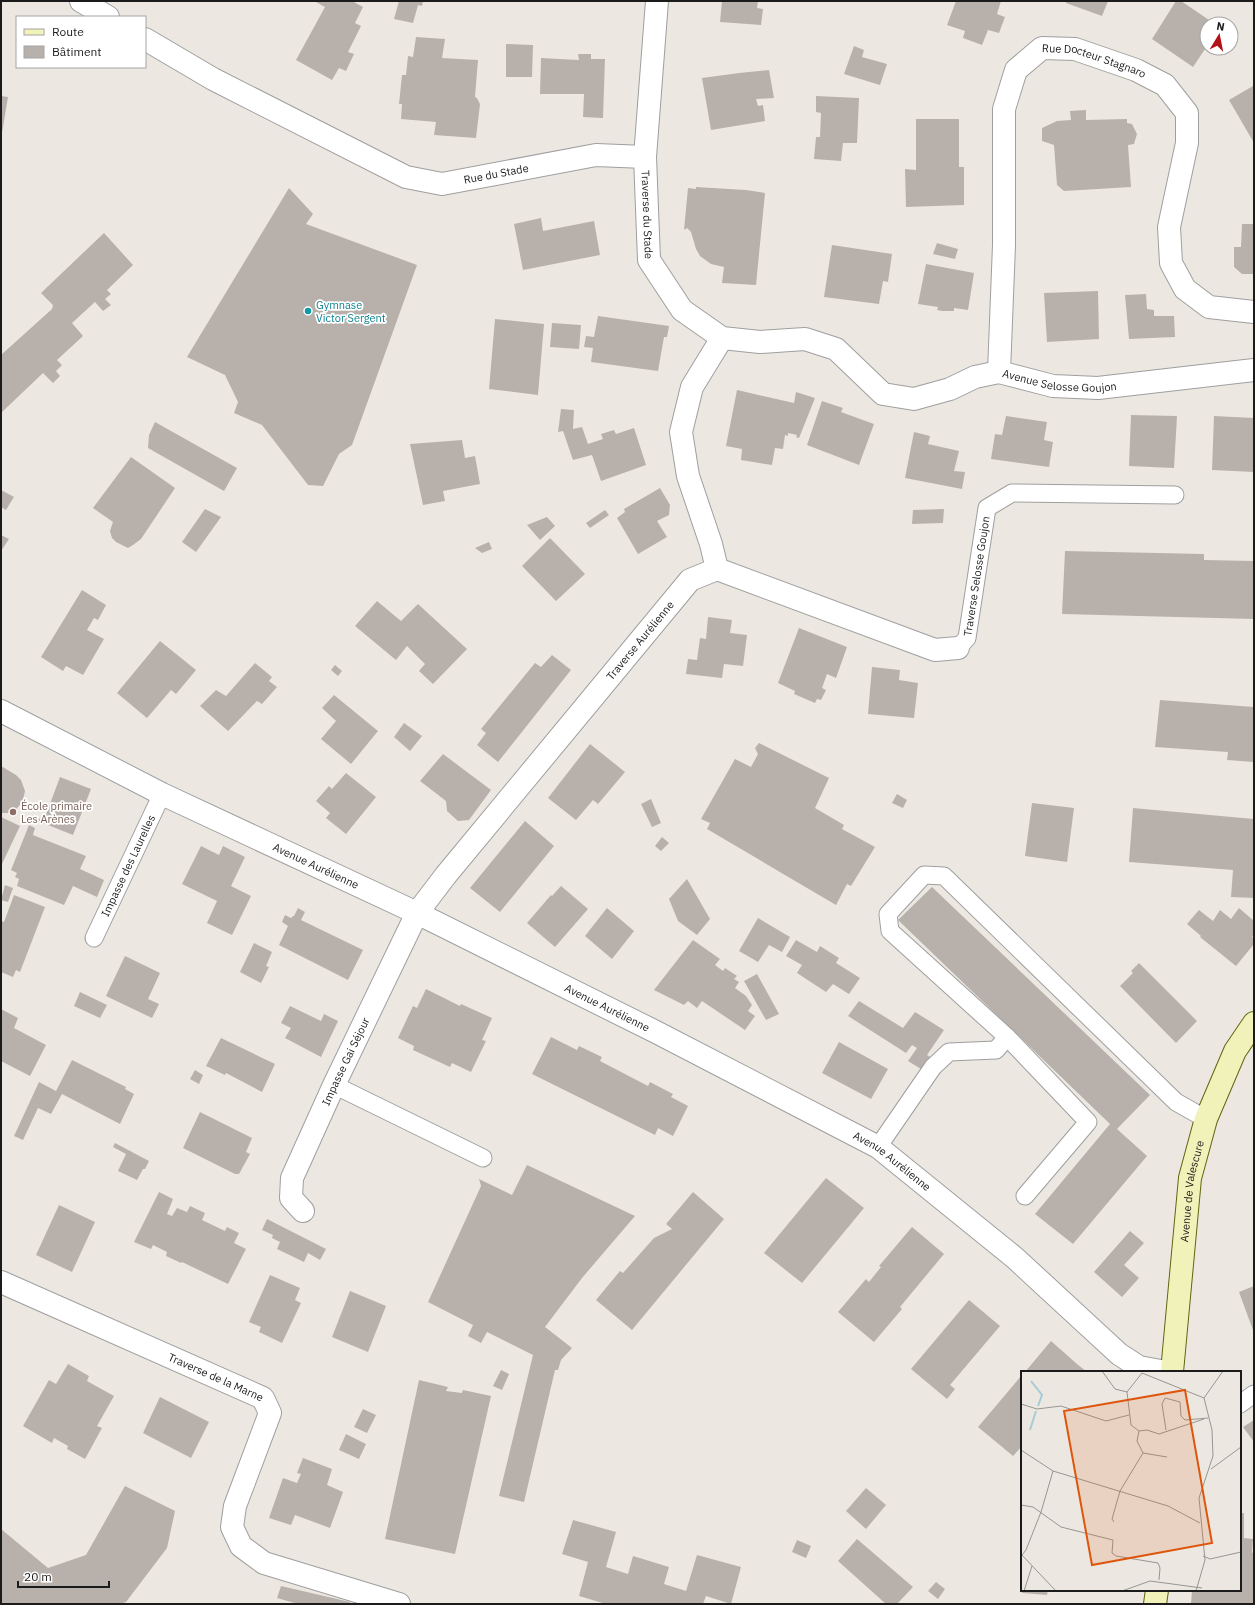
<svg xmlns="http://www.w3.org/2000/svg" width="1255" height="1605" font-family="'IBM Plex Sans',sans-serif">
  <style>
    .building { fill: #b8b1ab }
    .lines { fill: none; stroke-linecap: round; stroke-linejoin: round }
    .service-casing { stroke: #9f9f9f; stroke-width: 19 }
    .minor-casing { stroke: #9f9f9f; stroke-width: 24 }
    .secondary-casing { stroke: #5e650f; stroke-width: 24 }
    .service { stroke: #fff; stroke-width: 17 }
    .minor { stroke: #fff; stroke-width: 22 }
    .secondary { stroke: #f1f2b9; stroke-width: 22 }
    .culture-dot { fill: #0f9aa8; stroke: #fff; stroke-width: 1.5 }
    .education-dot { fill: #8d6e63; stroke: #fff; stroke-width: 1.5 }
    .labels { text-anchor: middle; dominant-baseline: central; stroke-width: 3.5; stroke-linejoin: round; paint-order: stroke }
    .street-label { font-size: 11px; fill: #1b1b1b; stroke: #fff }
    .culture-label { font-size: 11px; fill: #0d838f; stroke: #fff; text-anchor: start }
    .education-label { font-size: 11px; fill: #785e54; stroke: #fff; text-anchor: start }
    .inset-river { fill: none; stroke: #a5ccd5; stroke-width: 2 }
    .inset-road { fill: none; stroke: #989692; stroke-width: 1 }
    .view { fill: #de560d; fill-opacity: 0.15; stroke: #de560d; stroke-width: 2 }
    .inset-edge { fill: none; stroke: #1b1b1b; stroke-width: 2 }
  </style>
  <rect width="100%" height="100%" fill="#ece8e1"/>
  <!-- building -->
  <g class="building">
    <polygon points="314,1 352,1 363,7 355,23 361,26 348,52 354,54 346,71 339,68 332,80 296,60 325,7"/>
    <polygon points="399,1 423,1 422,6 418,5 413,23 394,19"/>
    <polygon points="722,1 758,1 757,8 763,9 761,25 720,22"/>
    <polygon points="956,1 1001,1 997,14 1005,17 999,33 988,30 982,45 963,38 965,31 947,25"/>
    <polygon points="1065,1 1108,1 1102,16 1066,3"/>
    <polygon points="1176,1 1181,1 1215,24 1207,24 1207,46 1193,67 1152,39"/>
    <polygon points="416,37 445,39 442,58 478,60 475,97 477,98 480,104 476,138 434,135 436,122 401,119 402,104 399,104 402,75 406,75 408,56 413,57"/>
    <polygon points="506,44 533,45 532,77 506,77"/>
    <polygon points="854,46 864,50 862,57 887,64 880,85 844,74"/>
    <polygon points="578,54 591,54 591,59 605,59 603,118 583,117 584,94 540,94 541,58 579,60"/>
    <polygon points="769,70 774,98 756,99 758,106 763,105 765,121 711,130 702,78 739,73"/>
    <polygon points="1253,86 1254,89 1254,143 1229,100"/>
    <polygon points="1,96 8,97 2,133 1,133"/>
    <polygon points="816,96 859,98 857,143 843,143 841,161 814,159 816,137 820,137 821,113 816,112"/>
    <polygon points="1086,110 1086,120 1127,119 1127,123 1132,124 1137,134 1134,144 1128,145 1131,187 1064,191 1057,185 1054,145 1042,141 1042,128 1057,121 1071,120 1070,111"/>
    <polygon points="916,119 959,119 959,167 964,167 964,205 906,207 905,169 916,170"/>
    <polygon points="696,187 746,190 765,193 756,285 722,283 724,267 711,264 700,256 696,249 691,232 687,228 684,230 688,188 696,189"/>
    <polygon points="289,188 313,214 306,224 417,265 352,445 339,454 323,486 308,485 262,425 234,413 238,402 225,375 187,357"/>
    <polygon points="541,218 543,231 594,221 600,255 523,270 514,224"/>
    <polygon points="1242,224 1254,224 1254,274 1242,274 1234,267 1234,247 1241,247"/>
    <polygon points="104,233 133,265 107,290 111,294 105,299 111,305 103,311 95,302 72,323 83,336 57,360 62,365 56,371 60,376 53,383 43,373 1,413 1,355 52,309 53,305 41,293"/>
    <polygon points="937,243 958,249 955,259 933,254"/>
    <polygon points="832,245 892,254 888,282 883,281 879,304 824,297"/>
    <polygon points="926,264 974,273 968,310 954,308 954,311 942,311 937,310 938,307 918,304"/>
    <polygon points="1098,291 1099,339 1047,342 1044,293"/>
    <polygon points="1146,294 1147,309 1154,310 1154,316 1174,316 1175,337 1129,339 1125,295"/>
    <polygon points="598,316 669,326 667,337 664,337 658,371 591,362 593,348 584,347 586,336 594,337"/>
    <polygon points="495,319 544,324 538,395 489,389"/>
    <polygon points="552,323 581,325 579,349 550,347"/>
    <polygon points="737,390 794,403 796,392 815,398 799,438 796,437 797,435 788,433 788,436 785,435 783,449 775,448 772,465 741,460 742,449 726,446"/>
    <polygon points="822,401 843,408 841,412 874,424 859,465 807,445"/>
    <polygon points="561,409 574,410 573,429 582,427 588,444 603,439 601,434 614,430 616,434 634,428 646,465 601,481 592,455 573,460 563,431 558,432"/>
    <polygon points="1131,415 1177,416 1174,468 1129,466"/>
    <polygon points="1006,416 1047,422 1044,440 1053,442 1049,467 991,459 995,434 1002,435"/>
    <polygon points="1214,416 1254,418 1254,472 1212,470"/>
    <polygon points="155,422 237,468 224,491 148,448 149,435"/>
    <polygon points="914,432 930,436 928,444 959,451 954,471 965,472 962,489 905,478"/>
    <polygon points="462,440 465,458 475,456 480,484 443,491 445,501 423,505 410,444"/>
    <polygon points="131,457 175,488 141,539 133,545 128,548 116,542 112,538 110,531 113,522 93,508"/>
    <polygon points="660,488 670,505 669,515 657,521 667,537 638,554 617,518 625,512 624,509"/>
    <polygon points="1,490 14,497 6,510 1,507"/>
    <polygon points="205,509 221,517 196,552 182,542"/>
    <polygon points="944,509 943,523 912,524 913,510"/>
    <polygon points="605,510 609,515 590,528 586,523"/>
    <polygon points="547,517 555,526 540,540 527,525"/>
    <polygon points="1,535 9,539 1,551"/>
    <polygon points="550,538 585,574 556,601 522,566"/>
    <polygon points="489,542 492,549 482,553 475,548"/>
    <polygon points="1065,551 1204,554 1204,560 1254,561 1254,619 1062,614"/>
    <polygon points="82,590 106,605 98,620 94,618 87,630 104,639 83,675 66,666 63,671 41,657"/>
    <polygon points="377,601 401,621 418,604 467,649 433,684 419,671 425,664 407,646 396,660 355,626"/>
    <polygon points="708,617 732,620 730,633 747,635 743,666 724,664 722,678 686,674 688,659 697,660 700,638 706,639"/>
    <polygon points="799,628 847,647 836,678 827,674 822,688 826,690 821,700 817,699 815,703 794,694 795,691 778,683"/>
    <polygon points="160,641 196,670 176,694 171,690 147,718 117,693"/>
    <polygon points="552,655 571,670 498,762 477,745 486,733 481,729 535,663 541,667"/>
    <polygon points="255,663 272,677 269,681 277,687 262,704 257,701 228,731 200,706 216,690 226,696"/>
    <polygon points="335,665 342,671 338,676 331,670"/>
    <polygon points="872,667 900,670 899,680 918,683 914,718 868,714"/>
    <polygon points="334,695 378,731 351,764 321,739 336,721 322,708"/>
    <polygon points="1160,700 1254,707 1254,762 1227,760 1228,752 1155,747"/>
    <polygon points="404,723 422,736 410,751 394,737"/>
    <polygon points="759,743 829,778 815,808 844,825 842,829 875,847 851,886 847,884 836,905 707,829 710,823 701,819 735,759 751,767 758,754 755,748"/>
    <polygon points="590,744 625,772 598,804 593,800 576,820 548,798"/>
    <polygon points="443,754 491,790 469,820 458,821 447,811 446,801 420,781"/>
    <polygon points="1,766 16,775 21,780 25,791 23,800 20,805 15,810 9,813 1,813"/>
    <polygon points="346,773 376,797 346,834 326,818 330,813 316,801 329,786 332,789"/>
    <polygon points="60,777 91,789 73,835 43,823 42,825 36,822 38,818 44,820"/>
    <polygon points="897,794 907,800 903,808 892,803"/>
    <polygon points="651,799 661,823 652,827 641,804"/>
    <polygon points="1032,803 1074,808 1067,862 1025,856"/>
    <polygon points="1133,808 1254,819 1254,898 1231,897 1233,870 1129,862"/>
    <polygon points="1,817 20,826 1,866"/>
    <polygon points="525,821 554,846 500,912 470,888"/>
    <polygon points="29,825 35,828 33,835 86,856 80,869 104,880 97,897 73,886 64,905 17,886 19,879 15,877 17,873 11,870"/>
    <polygon points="662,837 669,843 661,851 655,846"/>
    <polygon points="201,846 219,855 223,846 245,857 231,886 251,896 232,935 207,923 217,901 182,884"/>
    <polygon points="687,879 710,919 697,935 678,921 669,899"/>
    <polygon points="5,885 13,888 8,902 1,900"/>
    <polygon points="561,886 588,909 555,947 527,923 551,895 552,896"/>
    <polygon points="932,887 1150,1095 1117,1129 1147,1156 1073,1244 1035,1214 1110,1124 898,920"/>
    <polygon points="14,895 45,907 20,972 16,970 13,977 1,972 1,921 4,922"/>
    <polygon points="298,908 305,912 301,920 363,950 348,980 279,945 288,926 282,922 285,915 291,918 293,916 294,916"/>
    <polygon points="607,908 634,931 612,959 585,936"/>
    <polygon points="1239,908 1254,921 1254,934 1252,937 1254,939 1254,944 1236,966 1200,937 1201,936 1187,924 1199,910 1213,921 1220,910 1231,919"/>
    <polygon points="758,918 790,937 782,952 769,945 758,962 739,951"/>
    <polygon points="693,940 720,959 715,965 723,971 725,968 737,976 734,979 739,982 735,988 746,996 752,1005 748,1011 755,1016 745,1030 702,1001 697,1008 688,1001 684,1005 654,990"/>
    <polygon points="796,940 817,952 820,946 839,958 836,963 860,978 849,994 833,984 826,992 797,973 802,965 786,956"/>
    <polygon points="254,943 272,952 266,966 269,967 261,983 240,972"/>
    <polygon points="125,956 160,973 148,999 159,1004 152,1018 106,996"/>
    <polygon points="1139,963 1197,1021 1176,1043 1120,986 1133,973 1131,971"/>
    <polygon points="757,974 779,1014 766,1020 744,981"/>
    <polygon points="426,989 460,1006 461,1004 492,1018 482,1040 486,1041 471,1072 452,1063 450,1067 413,1050 414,1046 398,1038 413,1006 417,1008"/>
    <polygon points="80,992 107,1005 100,1018 74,1006"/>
    <polygon points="859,1001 903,1028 915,1012 944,1030 927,1055 930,1057 921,1069 908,1061 917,1048 912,1045 906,1053 848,1016"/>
    <polygon points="290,1006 321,1021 324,1014 338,1021 321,1057 285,1038 291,1028 281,1023"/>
    <polygon points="1,1009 18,1018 14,1028 46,1045 30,1076 1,1061"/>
    <polygon points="551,1037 577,1050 579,1046 602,1057 600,1061 648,1086 650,1082 673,1094 671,1097 688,1106 673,1136 658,1128 655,1135 532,1074"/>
    <polygon points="221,1038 275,1064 262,1092 226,1073 225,1075 206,1066"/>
    <polygon points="839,1042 888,1069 871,1099 822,1073"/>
    <polygon points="72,1060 126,1087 125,1089 134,1094 120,1124 62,1094 51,1114 38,1108 23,1140 14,1136 39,1082 56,1091"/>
    <polygon points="195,1070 203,1075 199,1084 190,1079"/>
    <polygon points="200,1112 252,1138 246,1152 250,1154 239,1174 235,1174 183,1148"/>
    <polygon points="115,1143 149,1161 145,1169 143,1169 137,1180 118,1171 126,1154 113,1147"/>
    <polygon points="527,1165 635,1216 582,1278 545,1327 572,1348 561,1360 558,1370 555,1370 524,1502 499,1496 533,1355 487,1332 481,1343 468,1336 473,1325 428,1302 481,1186 479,1179 512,1195"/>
    <polygon points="826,1178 864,1208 802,1283 764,1253"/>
    <polygon points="159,1192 173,1199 167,1214 172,1216 177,1208 187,1212 190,1206 205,1213 202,1220 225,1231 227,1227 239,1233 234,1243 246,1249 228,1284 182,1262 181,1263 166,1256 167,1252 153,1245 151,1249 134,1242"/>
    <polygon points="693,1192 724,1219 632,1330 596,1300 620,1271 623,1273 654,1238 672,1229 666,1224"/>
    <polygon points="59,1205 95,1222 72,1272 36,1255"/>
    <polygon points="267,1219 326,1249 320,1260 308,1253 304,1262 277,1249 280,1242 272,1238 273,1235 262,1230"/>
    <polygon points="912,1227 944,1254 900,1307 902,1309 874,1342 838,1312 866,1279 869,1282 881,1267 879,1266"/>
    <polygon points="1130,1231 1144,1243 1124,1265 1139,1278 1122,1297 1094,1272"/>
    <polygon points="270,1275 300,1288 295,1300 301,1303 282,1343 259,1332 261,1327 249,1322"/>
    <polygon points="1254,1286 1254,1333 1239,1292"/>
    <polygon points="350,1291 386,1306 368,1352 332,1337"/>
    <polygon points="969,1300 1000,1326 950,1385 955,1389 947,1399 911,1369"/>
    <polygon points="1051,1341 1077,1364 1087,1372 1025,1372"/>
    <polygon points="68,1364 89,1376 87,1381 114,1396 97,1426 102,1428 85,1459 67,1449 68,1446 54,1438 52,1443 23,1426 49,1380 56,1384"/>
    <polygon points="501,1370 509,1374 502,1390 493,1386"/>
    <polygon points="1022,1375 1022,1446 1013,1456 978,1427"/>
    <polygon points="419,1380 448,1387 446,1391 462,1393 463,1390 491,1396 455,1554 385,1539"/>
    <polygon points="160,1397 209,1422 191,1458 143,1433"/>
    <polygon points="363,1409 376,1415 367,1433 354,1427"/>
    <polygon points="1254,1420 1254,1442 1243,1427"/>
    <polygon points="346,1434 366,1444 359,1459 339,1450"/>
    <polygon points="303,1458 332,1469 327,1485 343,1492 330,1528 295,1515 291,1525 269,1518 283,1478 297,1483 301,1474 297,1473"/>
    <polygon points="125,1486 175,1511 167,1548 126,1602 120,1604 1,1604 1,1529 48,1568 86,1555"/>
    <polygon points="866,1488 886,1505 866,1529 846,1511"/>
    <polygon points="1240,1513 1244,1513 1244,1538 1253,1539 1252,1553 1254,1552 1254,1604 1191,1604 1192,1590 1240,1590"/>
    <polygon points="573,1520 616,1532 606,1567 628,1574 633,1556 669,1567 664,1584 686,1591 697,1555 741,1567 731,1604 706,1596 703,1604 606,1604 579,1596 588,1562 562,1554"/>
    <polygon points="857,1539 913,1587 897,1604 886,1604 838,1561"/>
    <polygon points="797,1540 811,1546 806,1558 792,1552"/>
    <polygon points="936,1582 945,1589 938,1599 928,1591"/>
    <polygon points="281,1586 350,1602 350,1604 298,1604 277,1598"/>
    <polygon points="1022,1590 1048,1590 1047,1595 1022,1593"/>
  </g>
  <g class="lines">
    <defs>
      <g id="service">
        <path id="s1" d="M958 648 967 638 987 508 1012 493 1175 495"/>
        <path id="s2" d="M94 938 162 794"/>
        <polyline points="1007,1037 1088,1122 1025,1196"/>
        <polyline points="334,1085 483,1158"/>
        <polyline points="878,1147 933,1067 949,1052 996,1050 1007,1037 890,931 888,914 924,875 944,876 1176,1102 1206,1119"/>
        <polyline points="1240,1404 1254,1394"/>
      </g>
      <g id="minor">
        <polyline points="81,1 108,17"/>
        <path id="s3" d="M657 1 645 157 649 260 682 310 722 338 760 342 805 339 836 349 883 394 914 399 950 389 975 377 999 372 1053 386 1098 388 1254 370"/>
        <path id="s4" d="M145 39 213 79 406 177 442 184 596 155 645 157"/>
        <path id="s5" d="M999 372 1004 245V109L1016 70 1042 48 1075 49 1136 70 1165 85 1187 113V143L1169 227 1171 263 1185 289 1209 307 1254 312"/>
        <polyline points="717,569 935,650 958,648"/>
        <path id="s6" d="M1 711 162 794 417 913 656 1032 878 1147 1015 1258 1119 1354 1139 1367 1166 1372"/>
        <path id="s7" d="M303 1211 291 1198 292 1178 334 1085 417 913 446 875 690 580 717 569 711 544 688 476 681 432 692 387 722 338"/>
        <path id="s8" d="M1 1282 263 1398 270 1413 235 1506 232 1527 241 1546 264 1563 399 1604"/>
      </g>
      <g id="secondary">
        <path id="s9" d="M1172 1372 1190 1178 1206 1119 1235 1051 1254 1023"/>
        <polyline points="1155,1604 1157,1590"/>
      </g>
    </defs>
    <!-- service casing -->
    <use href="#service" class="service-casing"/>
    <!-- minor casing -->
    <use href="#minor" class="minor-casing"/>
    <!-- secondary casing -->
    <use href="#secondary" class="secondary-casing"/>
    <!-- service -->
    <use href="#service" class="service"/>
    <!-- minor -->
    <use href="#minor" class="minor"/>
    <!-- secondary -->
    <use href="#secondary" class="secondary"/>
  </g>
  <!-- markers -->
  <circle class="culture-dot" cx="308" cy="311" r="4"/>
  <circle class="education-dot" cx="13" cy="812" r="4"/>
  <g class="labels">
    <!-- street labels -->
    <g class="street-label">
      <text stroke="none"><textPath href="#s5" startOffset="392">Rue Docteur Stagnaro</textPath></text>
      <text stroke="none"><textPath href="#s4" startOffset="387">Rue du Stade</textPath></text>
      <text stroke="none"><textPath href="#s3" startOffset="214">Traverse du Stade</textPath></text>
      <text stroke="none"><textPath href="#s3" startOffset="732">Avenue Selosse Goujon</textPath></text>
      <text stroke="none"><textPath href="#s1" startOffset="76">Traverse Selosse Goujon</textPath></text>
      <text stroke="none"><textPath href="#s7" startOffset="683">Traverse Aurélienne</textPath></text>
      <text stroke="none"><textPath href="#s2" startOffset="80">Impasse des Laurelles</textPath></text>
      <text stroke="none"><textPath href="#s6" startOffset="351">Avenue Aurélienne</textPath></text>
      <text stroke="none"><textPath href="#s6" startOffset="675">Avenue Aurélienne</textPath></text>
      <text stroke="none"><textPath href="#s7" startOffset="166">Impasse Gai Séjour</textPath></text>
      <text stroke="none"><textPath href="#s6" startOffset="999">Avenue Aurélienne</textPath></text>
      <text stroke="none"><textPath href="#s9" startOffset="182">Avenue de Valescure</textPath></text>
      <text stroke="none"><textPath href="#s8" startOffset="235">Traverse de la Marne</textPath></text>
    </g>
    <!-- culture labels -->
    <g class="culture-label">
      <text x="316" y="305">Gymnase<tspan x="316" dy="13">Victor Sergent</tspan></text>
    </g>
    <!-- education labels -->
    <g class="education-label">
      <text x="21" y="806">École primaire<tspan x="21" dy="13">Les Arènes</tspan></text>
    </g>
  </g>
  <!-- overview -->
  <g transform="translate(1021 1371)">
    <rect width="220" height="220" fill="#ece8e1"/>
    <path class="inset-river" d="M10 10 21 24 17 35M9 59 15 40"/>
    <path class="inset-road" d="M81 0 94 18 106 21M121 2 183 27M0 33 16 38 40 35 85 50 108 44M145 59 141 33 144 27 159 31 160 45 164 49 187 47M118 60 126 59 138 63 183 48M118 60 110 54 106 21 121 2M0 79 32 100 147 135 179 152M122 82 146 86M190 98 220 76M0 134 12 136 40 156 92 169 91 182 95 185 137 192 139 197 138 209M93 151 91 148 99 120 122 82 116 70 118 60M0 183 35 220M1 184 5 179 20 141 32 100M182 185 189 188 220 181M3 220 11 195M101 220 129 210 181 217M175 220 184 189 178 127 192 85 191 59 183 27 202 0"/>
    <path class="view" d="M164 19 191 172 71 194 43 40Z"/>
    <rect width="220" height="220" class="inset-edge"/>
  </g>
  <!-- border -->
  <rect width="1255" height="1605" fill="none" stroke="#1b1b1b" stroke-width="4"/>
  <!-- legend -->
  <rect x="16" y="16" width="130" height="52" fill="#ffffff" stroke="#a4a4a4"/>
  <rect x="24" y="29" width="20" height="6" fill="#f1f2b9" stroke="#a4a4a4"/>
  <text x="52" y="36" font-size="12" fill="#1b1b1b">Route</text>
  <rect x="24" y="46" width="20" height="12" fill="#b8b1ab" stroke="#a4a4a4"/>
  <text x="52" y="56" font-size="12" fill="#1b1b1b">Bâtiment</text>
  <!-- north arrow -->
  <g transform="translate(1219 36) rotate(10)"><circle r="19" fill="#ffffff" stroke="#a4a4a4"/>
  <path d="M0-3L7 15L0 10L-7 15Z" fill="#b31318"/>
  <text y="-6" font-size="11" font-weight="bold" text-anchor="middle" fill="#1b1b1b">N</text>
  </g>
  <!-- scale -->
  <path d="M18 1581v6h91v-6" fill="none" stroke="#1b1b1b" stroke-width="2"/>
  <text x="24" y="1581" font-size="12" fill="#1b1b1b" stroke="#ffffff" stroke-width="3" paint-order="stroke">20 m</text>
</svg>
